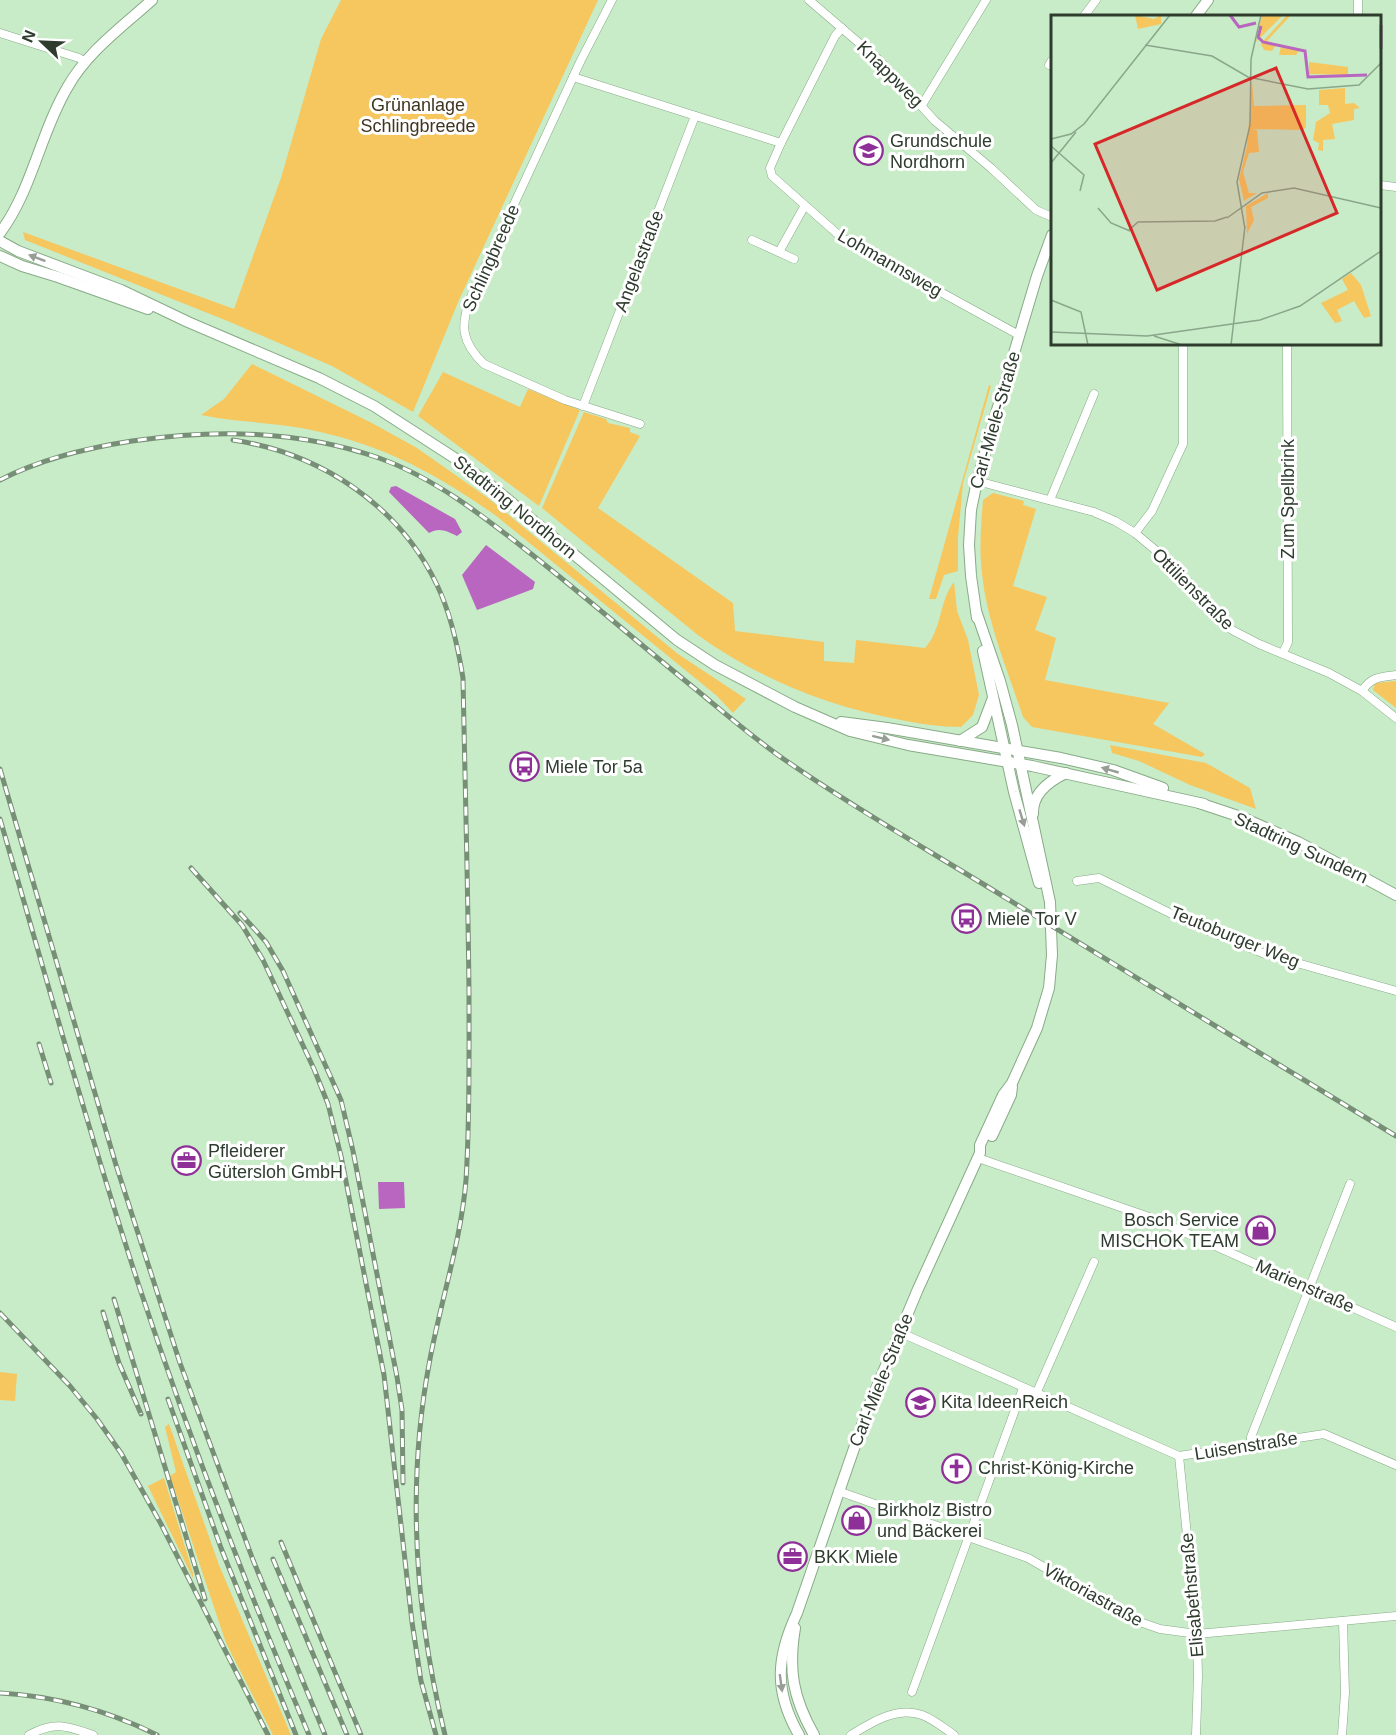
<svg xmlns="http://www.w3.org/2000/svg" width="1396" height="1735" font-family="Helvetica,sans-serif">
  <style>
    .green { fill: #f6c65f }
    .water { fill: #b866bf }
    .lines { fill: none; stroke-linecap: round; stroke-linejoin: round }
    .street-casing { stroke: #8a8; stroke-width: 9 }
    .secondary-casing { stroke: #8a8; stroke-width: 12 }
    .street { stroke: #fff; stroke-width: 8 }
    .secondary { stroke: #fff; stroke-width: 10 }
    .rail-casing { stroke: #778f76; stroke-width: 5 }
    .rail { stroke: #fff; stroke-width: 3; stroke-dasharray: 9; stroke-linecap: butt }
    .oneway { fill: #969e96 }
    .labels { text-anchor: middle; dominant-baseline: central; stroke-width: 6; stroke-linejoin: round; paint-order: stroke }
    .street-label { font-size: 18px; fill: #2e3c2e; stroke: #fff }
    .park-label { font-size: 18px; fill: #413621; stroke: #fff }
    .poi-label { font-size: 18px; fill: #2e3c2e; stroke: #fff; text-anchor: start }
    .inset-river { fill: none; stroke: #b866bf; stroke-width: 3 }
    .inset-road { fill: none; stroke: #8aa68a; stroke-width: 1.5 }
    .view { fill: #d62828; fill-opacity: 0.15; stroke: #d62828; stroke-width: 3 }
    .inset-edge { fill: none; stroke: #2e3c2e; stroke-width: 3 }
  </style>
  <rect width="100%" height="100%" fill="#c8ecc7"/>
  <!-- green -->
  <g class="green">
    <polygon points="341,0 598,0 459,300 413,412 332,366 230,322 25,240 23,232 234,309 281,178 321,39"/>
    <path d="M252 364 370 422 417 448 488 498 678 654 746 699 733 713 717 696 495 515C430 470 380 443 301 428 268 422 234 422 201 415L224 399Z"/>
    <polygon points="443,372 520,407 528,389 580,410 539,506 418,416"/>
    <polygon points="989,385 991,386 963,483 958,537 958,571 944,575 936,599 929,599"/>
    <path d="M584 412 606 419 608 423 630 428V432L640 436 598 508 733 603 735 631 824 642V661L854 663 856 640 925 648C942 630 939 601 954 582L957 611 968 640 979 695 973 715 961 727C940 727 921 724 901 720 828 707 760 679 699 636L542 508Z"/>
    <path d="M993 493 1024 501 1023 505 1036 509 1013 586 1047 597 1035 630 1056 638 1045 680 1169 703 1153 724 1205 754 1202 757 1032 727 1023 717C1008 671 987 623 982 574 979 549 981 525 983 500Z"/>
    <polygon points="1396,681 1396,708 1373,690 1375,683"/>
    <polygon points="1110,745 1206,763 1250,788 1256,809 1190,785 1139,761 1112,753"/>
    <polygon points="0,1372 17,1374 15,1401 0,1400"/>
    <polygon points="169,1424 219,1565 291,1735 273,1735 226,1643 170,1476 176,1472 165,1427"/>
    <polygon points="164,1478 193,1573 193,1578 148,1486"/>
  </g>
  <!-- water -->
  <g class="water">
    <path d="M396 486 455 519 462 532 457 536C447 531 439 527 429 533L389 492 391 487Z"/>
    <polygon points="486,545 535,582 533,589 477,610 462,575"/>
    <polygon points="378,1182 404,1182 405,1208 379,1209"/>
  </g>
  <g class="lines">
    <defs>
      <g id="street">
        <path d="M612 0 581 60 471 297C460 325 461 342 484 364L565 400 640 424"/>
        <polyline points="809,0 880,61 935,121 991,168 1036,210 1052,217"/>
        <polyline points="1084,16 1096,0"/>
        <polyline points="1358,16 1358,0"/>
        <polyline points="842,28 835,36 781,143 770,168 772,176 842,238 1019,335"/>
        <polyline points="0,33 79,58 85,62"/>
        <polyline points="1049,65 1052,60"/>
        <polyline points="573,77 781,143"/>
        <polyline points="922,105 986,0"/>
        <polyline points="1380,185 1396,187"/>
        <polyline points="752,240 794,259"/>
        <polyline points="779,252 804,207"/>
        <polyline points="583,406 695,116"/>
        <polyline points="977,481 1094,512 1115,521 1135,533 1166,559 1195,589 1216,615 1232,630 1259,644 1329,673 1362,691 1396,718"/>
        <polyline points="1050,500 1094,394"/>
        <polyline points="1135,533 1152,511 1183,444 1183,344"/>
        <polyline points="1283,653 1288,642 1287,344"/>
        <path d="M1362 691C1371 677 1380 677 1396 675"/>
        <polyline points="1077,881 1099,878 1192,924 1265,954 1396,991"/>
        <polyline points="978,1158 1155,1219 1396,1327"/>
        <polyline points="899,1332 1179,1456 1324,1434 1396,1465"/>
        <polyline points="1036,1394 1094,1262"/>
        <polyline points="1251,1444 1251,1437 1350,1184"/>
        <polyline points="1179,1456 1197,1634 1198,1676 1196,1735"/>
        <polyline points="838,1491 1028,1558 1137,1621 1160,1629 1197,1634 1396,1616"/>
        <polyline points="912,1692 1023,1388"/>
        <path d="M29 1735C55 1721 67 1726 93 1735"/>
        <path d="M851 1735C872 1722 897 1706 922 1715 933 1719 944 1728 954 1735"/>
        <polyline points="1342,1735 1345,1693 1343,1621"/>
      </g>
      <g id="secondary">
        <polyline points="1196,16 1208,0"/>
        <path d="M0 233C32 190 40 134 67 88 87 52 122 27 152 0"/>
        <polyline points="0,241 18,251 121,290 188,322 319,378 374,406 453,457 494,488 677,640 715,665 795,707 850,731 908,745 1032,766 1204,804"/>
        <polyline points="0,256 22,266 58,277 148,309"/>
        <polyline points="977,618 971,576 969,545 971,510 977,481 997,410 1037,276 1052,235"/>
        <polyline points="983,651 1014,792 1039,883"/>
        <polyline points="841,722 887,728 1061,758 1113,770 1163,788"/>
        <polyline points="960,741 982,727 993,698"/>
        <polyline points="1199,803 1241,817 1298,842 1396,895"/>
        <path d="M1033 814C1032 794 1049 781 1066 773"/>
        <polyline points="992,1136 1011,1095 1012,1087"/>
        <path d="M795 1628C788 1670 793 1698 814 1735"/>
        <path d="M799 1735C774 1691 776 1658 797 1613L868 1408 918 1289 980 1153V1145L1003 1095 1012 1083 1037 1028 1049 988 1052 955 1050 902 1012 725 1000 681 976 611"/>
      </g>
    </defs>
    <!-- street casing -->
    <use href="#street" class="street-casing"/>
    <!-- secondary casing -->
    <use href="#secondary" class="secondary-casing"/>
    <!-- street -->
    <use href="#street" class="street"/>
    <!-- secondary -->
    <use href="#secondary" class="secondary"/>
    <defs>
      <g id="rail">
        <path d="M233 440C320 453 399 505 437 585 451 614 458 647 463 678 465 783 468 888 469 993 469 1056 470 1118 466 1180 461 1241 441 1300 430 1359 406 1484 415 1612 445 1735"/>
        <path d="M0 480C41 459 86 448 132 441 216 429 298 430 379 458 435 478 484 517 530 553 587 598 642 646 699 692 728 716 757 741 788 762 853 807 921 846 988 887 1123 970 1260 1053 1396 1136"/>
        <polyline points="0,769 116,1165 180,1363 253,1560 325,1735"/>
        <path d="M0 819C46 976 89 1134 140 1289 190 1440 247 1588 309 1735"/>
        <polyline points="191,868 242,925 263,960 314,1069 328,1104 341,1156 384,1375 412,1622 421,1681 436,1735"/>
        <polyline points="240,913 266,942 283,971 341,1100 353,1151 397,1377 402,1410 403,1483"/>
        <polyline points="39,1044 51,1083"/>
        <polyline points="114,1299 205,1599"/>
        <polyline points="103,1312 119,1363 141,1414"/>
        <polyline points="0,1313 70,1386 97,1419 121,1453 161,1524 268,1735"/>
        <polyline points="168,1399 221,1548 296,1735"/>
        <polyline points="281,1542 361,1735"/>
        <polyline points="273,1559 347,1735"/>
        <path d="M0 1693C54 1696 109 1711 157 1735"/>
      </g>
    </defs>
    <!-- rail casing -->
    <use href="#rail" class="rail-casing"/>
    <!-- rail -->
    <use href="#rail" class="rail"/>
  </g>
  <!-- one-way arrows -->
  <defs><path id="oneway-solid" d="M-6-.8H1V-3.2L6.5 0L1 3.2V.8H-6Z" transform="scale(1.5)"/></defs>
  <g class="oneway">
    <use href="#oneway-solid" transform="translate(37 258) rotate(-159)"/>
    <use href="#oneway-solid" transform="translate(881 738) rotate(14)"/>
    <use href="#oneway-solid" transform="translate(1110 770) rotate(-164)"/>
    <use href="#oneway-solid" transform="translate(1022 818) rotate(73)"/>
    <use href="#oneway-solid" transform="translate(781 1683) rotate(82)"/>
  </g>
  <!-- icons -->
  <defs>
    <symbol id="school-ring" viewBox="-11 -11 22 22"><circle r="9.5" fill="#fff" stroke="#8f2f98" stroke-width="1.5"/><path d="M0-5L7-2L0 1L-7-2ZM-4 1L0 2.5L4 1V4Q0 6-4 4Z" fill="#8f2f98"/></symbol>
    <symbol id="bus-ring" viewBox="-11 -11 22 22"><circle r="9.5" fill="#fff" stroke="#8f2f98" stroke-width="1.5"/><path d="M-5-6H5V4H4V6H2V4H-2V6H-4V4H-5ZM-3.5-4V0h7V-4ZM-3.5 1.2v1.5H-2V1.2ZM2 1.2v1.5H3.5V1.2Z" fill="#8f2f98"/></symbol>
    <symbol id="office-ring" viewBox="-11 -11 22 22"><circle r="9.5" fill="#fff" stroke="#8f2f98" stroke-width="1.5"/><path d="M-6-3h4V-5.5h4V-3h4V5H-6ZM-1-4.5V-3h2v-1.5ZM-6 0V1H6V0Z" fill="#8f2f98"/></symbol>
    <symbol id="shop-ring" viewBox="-11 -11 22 22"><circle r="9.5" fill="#fff" stroke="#8f2f98" stroke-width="1.5"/><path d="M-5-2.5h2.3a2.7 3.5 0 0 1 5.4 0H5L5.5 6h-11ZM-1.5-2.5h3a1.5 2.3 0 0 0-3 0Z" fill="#8f2f98"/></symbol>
    <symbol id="church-ring" viewBox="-11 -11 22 22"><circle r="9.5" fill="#fff" stroke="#8f2f98" stroke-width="1.5"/><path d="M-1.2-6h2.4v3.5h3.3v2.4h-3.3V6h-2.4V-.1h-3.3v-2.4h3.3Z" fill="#8f2f98"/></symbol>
  </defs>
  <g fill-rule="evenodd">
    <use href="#school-ring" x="852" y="134" width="33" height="33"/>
    <use href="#bus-ring" x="508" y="750" width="33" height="33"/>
    <use href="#bus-ring" x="950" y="902" width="33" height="33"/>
    <use href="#office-ring" x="170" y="1144" width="33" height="33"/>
    <use href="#shop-ring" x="1244" y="1214" width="33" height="33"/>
    <use href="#school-ring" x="904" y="1386" width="33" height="33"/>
    <use href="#church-ring" x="940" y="1452" width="33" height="33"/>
    <use href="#shop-ring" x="840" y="1504" width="33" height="33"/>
    <use href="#office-ring" x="776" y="1540" width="33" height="33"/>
  </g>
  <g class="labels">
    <!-- street labels -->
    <g class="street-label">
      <text transform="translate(890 74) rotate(45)">Knappweg</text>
      <text transform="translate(491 258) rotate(-66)">Schlingbreede</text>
      <text transform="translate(639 261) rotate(-69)">Angelastraße</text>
      <text transform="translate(890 263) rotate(30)">Lohmannsweg</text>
      <text transform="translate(995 420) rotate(-74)">Carl-Miele-Straße</text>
      <text transform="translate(1288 499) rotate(-90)">Zum Spellbrink</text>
      <text transform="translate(515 507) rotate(39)">Stadtring Nordhorn</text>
      <text transform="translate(1193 589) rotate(45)">Ottilienstraße</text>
      <text transform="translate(1301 848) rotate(25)">Stadtring Sundern</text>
      <text transform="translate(1235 937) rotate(22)">Teutoburger Weg</text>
      <text transform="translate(1305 1286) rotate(24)">Marienstraße</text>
      <text transform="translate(881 1380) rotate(-68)">Carl-Miele-Straße</text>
      <text transform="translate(1246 1446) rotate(-9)">Luisenstraße</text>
      <text transform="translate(1093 1595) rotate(29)">Viktoriastraße</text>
      <text transform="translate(1192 1595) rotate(-95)">Elisabethstraße</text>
    </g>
    <!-- park labels -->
    <g class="park-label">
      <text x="418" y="105">Grünanlage<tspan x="418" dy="21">Schlingbreede</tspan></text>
    </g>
    <!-- poi labels -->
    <g class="poi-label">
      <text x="890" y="141">Grundschule<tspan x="890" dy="21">Nordhorn</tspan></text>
      <text x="545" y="767">Miele Tor 5a</text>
      <text x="987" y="919">Miele Tor V</text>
      <text x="208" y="1151">Pfleiderer<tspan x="208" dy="21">Gütersloh GmbH</tspan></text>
      <text x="1239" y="1220" text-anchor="end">Bosch Service<tspan x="1239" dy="21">MISCHOK TEAM</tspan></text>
      <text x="941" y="1402">Kita IdeenReich</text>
      <text x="978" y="1468">Christ-König-Kirche</text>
      <text x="877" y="1510">Birkholz Bistro<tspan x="877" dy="21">und Bäckerei</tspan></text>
      <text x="814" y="1557">BKK Miele</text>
    </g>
  </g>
  <!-- overview -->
  <g transform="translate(1051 15)">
    <rect width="330" height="330" fill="#c8ecc7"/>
    <path d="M84 0 103 4 110 0V9L87 14ZM211 0H232L205 27ZM236 0H240L216 26 248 36 245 40H228L230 31 225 30 221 36 213 35 210 29 205 34ZM258 47 297 52V60L258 59ZM201 66 203 91 255 90V112L252 115 201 114 206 115 208 137 198 138 192 157 198 178H206L193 186 188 164 196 131ZM294 73V89L303 88 309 93 303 94V105L281 109 284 124 272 125V136L267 135 268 128 262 125 265 107 279 98 277 90H268V75ZM217 178V183L200 192 203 205 196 219 195 191ZM300 258 310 270 320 301 313 303 303 286 286 295 291 306 284 308 270 288 297 275 291 264Z" fill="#f6c65f"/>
    <path class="inset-river" d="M179 0 188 12 205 8M330 10V34M210 11 207 22 212 27 254 36 257 62 316 60"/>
    <path class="inset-road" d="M94 30 161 41 197 62 257 74 308 70 330 48M200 44 210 0M0 124 20 119 33 109 119 0M0 131 33 160 29 176M0 148 25 117M47 193 60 208 79 216M176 203 211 178 243 173 330 193M194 214 186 167 199 110 200 44M78 215 87 207 164 206 176 202M0 285 30 297 37 330M0 317 96 321 209 305 249 291 330 236M103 321 131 330M180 330 194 211"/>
    <path class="view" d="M225 53 286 198 106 275 44 129Z"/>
    <rect width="330" height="330" class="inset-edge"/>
  </g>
  <!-- north arrow -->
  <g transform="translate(42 42) rotate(293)" stroke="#ffffff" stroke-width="4.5" paint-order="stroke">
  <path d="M0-4.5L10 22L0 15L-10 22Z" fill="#2e3c2e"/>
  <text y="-9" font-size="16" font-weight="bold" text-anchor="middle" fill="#2e3c2e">N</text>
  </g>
</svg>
